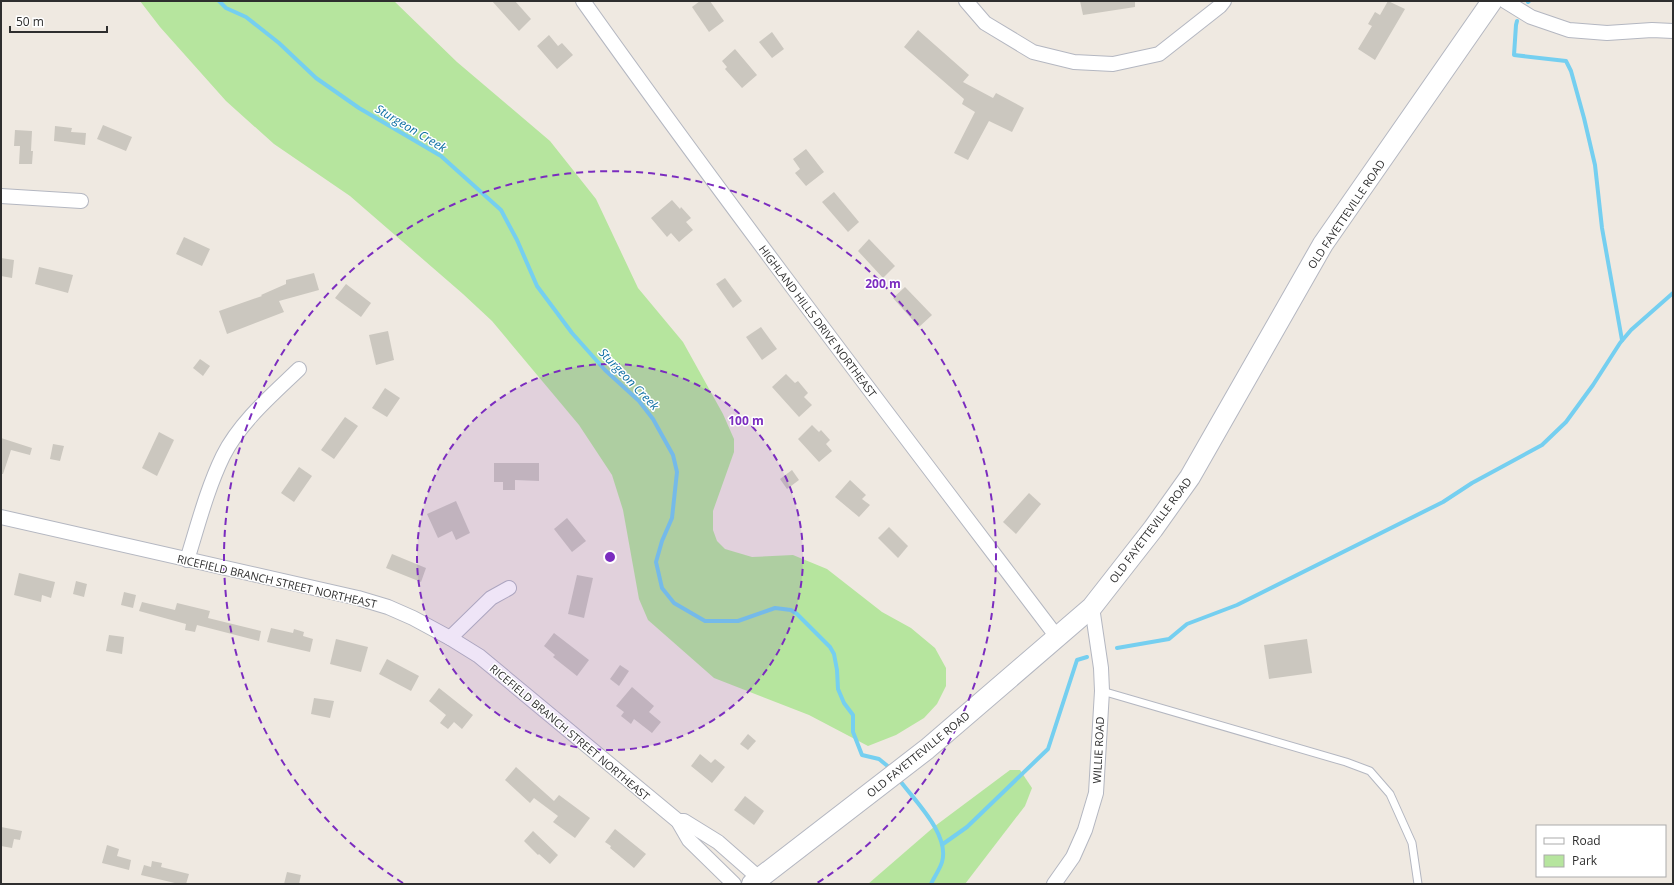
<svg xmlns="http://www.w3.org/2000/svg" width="1674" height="885" font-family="'Open Sans',sans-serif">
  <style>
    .green { fill: #b6e59e }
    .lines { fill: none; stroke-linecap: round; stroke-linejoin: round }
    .stream { stroke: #75cff0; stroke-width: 4 }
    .building { fill: #cbc7bf }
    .lane-casing { stroke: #b4b7c1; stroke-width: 9 }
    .street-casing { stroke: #b4b7c1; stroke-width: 16 }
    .secondary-casing { stroke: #b4b7c1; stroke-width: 22 }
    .lane { stroke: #fff; stroke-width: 7 }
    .street { stroke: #fff; stroke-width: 14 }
    .secondary { stroke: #fff; stroke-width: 20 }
    .ring { fill: none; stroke: #7b2cbf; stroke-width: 2; stroke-dasharray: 7 5 }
    .labels { text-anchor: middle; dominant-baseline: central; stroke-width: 3; stroke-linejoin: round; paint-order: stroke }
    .street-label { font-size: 11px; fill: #2e2e2e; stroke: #fff }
    .water-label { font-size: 12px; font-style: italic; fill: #0d6fa3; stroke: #fff }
    .centre { fill: #7b2cbf; stroke: #fff; stroke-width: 2 }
    .ring-label { font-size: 12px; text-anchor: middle; font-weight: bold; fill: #7b2cbf; stroke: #fff; stroke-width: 3; stroke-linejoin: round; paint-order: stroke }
  </style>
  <rect width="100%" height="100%" fill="#efe9e1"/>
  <!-- green -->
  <g class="green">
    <polygon points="140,1 394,1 457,62 550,141 596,199 638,288 683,342 723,414 734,439 734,452 713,511 713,530 717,541 725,549 752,557 793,555 827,569 882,612 911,628 935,648 946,668 946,686 937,704 924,718 896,735 868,746 809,715 714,678 648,620 639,599 623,510 612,475 579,425 492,321 463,294 350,196 274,144 226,101 160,27"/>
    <polygon points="1010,770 1020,770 1032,788 1025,806 965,884 868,884 935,826"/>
  </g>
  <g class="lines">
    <!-- stream -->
    <g class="stream">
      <polyline points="219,1 226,8 246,17 279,43 316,78 359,108 441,156 501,210 517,240 537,286 572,333 605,370 639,401 653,419 673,455 677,472 672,518 662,541 656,562 662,588 674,603 705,621 738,621 775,608 791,610 797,614 830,647 834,654 837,670 838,689 844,703 853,715 853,732 862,755 879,759 890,768"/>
      <polyline points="1528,2 1529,1"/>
      <polyline points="1517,21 1516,25 1514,55 1566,61 1571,71 1584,118 1595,165 1602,228 1622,340"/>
      <polyline points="1117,648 1169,639 1187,624 1237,605 1443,502 1472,483 1542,445 1566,422 1593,385 1620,343 1631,330 1673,293"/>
      <path d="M901 782C916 802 950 835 942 862 940 869 934 877 931 884"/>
      <polyline points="943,844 967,827 1048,749 1077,660 1087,657"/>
    </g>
  </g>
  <!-- building -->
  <g class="building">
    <polygon points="492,1 515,1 531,19 519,31"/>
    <polygon points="700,1 710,1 724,21 709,32 692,7"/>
    <polygon points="1080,1 1135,1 1135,7 1083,15"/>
    <polygon points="1388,1 1405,9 1375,60 1358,49 1372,26 1368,24 1375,12 1380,15"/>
    <polygon points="918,30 969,75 963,82 993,98 996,93 1024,108 1012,132 989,121 968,160 954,153 975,112 962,104 964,99 904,47"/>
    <polygon points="772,32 784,49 772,58 759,42"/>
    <polygon points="549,35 558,46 562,43 573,55 557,69 537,46"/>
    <polygon points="735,49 757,75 742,88 725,69 727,67 722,61"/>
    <polygon points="103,125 132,137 126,151 97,139"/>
    <polygon points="55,126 72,128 71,132 86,133 85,145 54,141"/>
    <polygon points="15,130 32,131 31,151 33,151 32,164 19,164 20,146 14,146"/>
    <polygon points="806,149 824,172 806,186 795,173 800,169 793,159"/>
    <polygon points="834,192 859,222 848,232 822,202"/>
    <polygon points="672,200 680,209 681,207 691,218 686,222 693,230 679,242 671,233 667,237 651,218"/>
    <polygon points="184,237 210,249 202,266 176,254"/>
    <polygon points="869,239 895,266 883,278 858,251"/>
    <polygon points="1,258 14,260 12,278 1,276"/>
    <polygon points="39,267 73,275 68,293 35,284"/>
    <polygon points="314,273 319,290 279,301 284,312 227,334 219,311 262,296 261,295 286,284 286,280"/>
    <polygon points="725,278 742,301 733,308 716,284"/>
    <polygon points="346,284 371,303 361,317 335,298"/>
    <polygon points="905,287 932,315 919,327 893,298"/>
    <polygon points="761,327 777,349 762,360 746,337"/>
    <polygon points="388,331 394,360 376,365 369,335"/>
    <polygon points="200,359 210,366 203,376 193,368"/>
    <polygon points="786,374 795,383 798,381 808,393 804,397 812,405 799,417 772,387"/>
    <polygon points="385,388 400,398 387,417 372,408"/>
    <polygon points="345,417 358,426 334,459 321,450"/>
    <polygon points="812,425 819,432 821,430 830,440 826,444 832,451 819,462 798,439"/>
    <polygon points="159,432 174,440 157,476 142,468"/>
    <polygon points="1,438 32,448 30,455 11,450 3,474 1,474"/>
    <polygon points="53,444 64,446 60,461 50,459"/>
    <polygon points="494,463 539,463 539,481 515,480 515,490 503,490 503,482 494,482"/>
    <polygon points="299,467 312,476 294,502 281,493"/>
    <polygon points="792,470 799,480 787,489 780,479"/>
    <polygon points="850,480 866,495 862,499 870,505 859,517 835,497"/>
    <polygon points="1029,493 1041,504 1016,534 1003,522"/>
    <polygon points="456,501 470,533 456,540 452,531 438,538 427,514"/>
    <polygon points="567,518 586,541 572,552 554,529"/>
    <polygon points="889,527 908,546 898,558 878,538"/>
    <polygon points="392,554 426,568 421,582 386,568"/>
    <polygon points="19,573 55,582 51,598 42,595 41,602 14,595"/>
    <polygon points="577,575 593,578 584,618 568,614"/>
    <polygon points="76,581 87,584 84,597 73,594"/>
    <polygon points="124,592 136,595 133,608 121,605"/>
    <polygon points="142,602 175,610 177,603 210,611 208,618 261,631 259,641 197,625 195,632 185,630 186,624 139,611"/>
    <polygon points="271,628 293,633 294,629 304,632 303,636 313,639 310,652 267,642"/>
    <polygon points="554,633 589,660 577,676 553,657 555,655 544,646"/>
    <polygon points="109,635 124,637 122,654 106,651"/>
    <polygon points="336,639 368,647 361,672 330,664"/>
    <polygon points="1307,639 1312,673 1269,679 1264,645"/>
    <polygon points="387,659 419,676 411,691 379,674"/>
    <polygon points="620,665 629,671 619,686 610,679"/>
    <polygon points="632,687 654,706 649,712 661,722 652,733 634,719 631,724 621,716 624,712 616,706"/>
    <polygon points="439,688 473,715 462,729 454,722 448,729 440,723 446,715 429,701"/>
    <polygon points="314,698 334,701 330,718 311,714"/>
    <polygon points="748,734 756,741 748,750 740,744"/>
    <polygon points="700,754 711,763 715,759 725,767 712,783 691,766"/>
    <polygon points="516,767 554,801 559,795 590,818 575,838 553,822 558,816 534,798 530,803 505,780"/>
    <polygon points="745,796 764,811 754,825 734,810"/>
    <polygon points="1,827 22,831 20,840 14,839 12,848 1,846"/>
    <polygon points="615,829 646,854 634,868 610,848 611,846 605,842"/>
    <polygon points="533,831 558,855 550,864 539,854 538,855 524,841"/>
    <polygon points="107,845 119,849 117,856 131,860 129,870 102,863"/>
    <polygon points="152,861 162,863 161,867 189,874 186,884 179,884 141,875 144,865 151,867"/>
    <polygon points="287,872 301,875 299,884 284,884"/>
  </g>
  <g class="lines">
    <defs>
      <polyline id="lane" points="1102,691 1346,762 1370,771 1390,794 1412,843 1418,884"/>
      <g id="street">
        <path d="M583 1C736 216 897 426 1057 637"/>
        <polyline points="966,1 985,23 1033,52 1074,62 1113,64 1159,54 1220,6 1224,1"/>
        <polyline points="1505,1 1531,17 1569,30 1607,33 1652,30 1673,31"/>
        <polyline points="1,196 81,201"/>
        <polyline points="1,517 358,598 388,607 413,618 450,638 479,656 678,821 689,840 734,884"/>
        <path d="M187 560C198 525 207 489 223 456 240 422 272 395 299 369"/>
        <polyline points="450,638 491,598 509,588"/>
        <polyline points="678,821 684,821 718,842 759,878"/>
        <polyline points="1054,884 1073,857 1085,830 1096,793 1102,691 1101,668 1092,607"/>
      </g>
      <polyline id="secondary" points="752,884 927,749 1092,607 1153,529 1190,477 1323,244 1492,1"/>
    </defs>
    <!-- lane casing -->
    <use href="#lane" class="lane-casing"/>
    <!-- street casing -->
    <use href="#street" class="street-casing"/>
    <!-- secondary casing -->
    <use href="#secondary" class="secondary-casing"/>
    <!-- lane -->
    <use href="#lane" class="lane"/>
    <!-- street -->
    <use href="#street" class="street"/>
    <!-- secondary -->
    <use href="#secondary" class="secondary"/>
  </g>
  <!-- distance rings -->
  <circle cx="610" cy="557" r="193" fill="#7b2cbf" fill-opacity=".12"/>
  <g class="ring">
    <circle cx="610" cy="557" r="193"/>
    <path d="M403 883A386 386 0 1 1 817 883"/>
  </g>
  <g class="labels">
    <!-- street labels -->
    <g class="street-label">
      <text transform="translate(1346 214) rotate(-56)">OLD FAYETTEVILLE ROAD</text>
      <text transform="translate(818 321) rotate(53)">HIGHLAND HILLS DRIVE NORTHEAST</text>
      <text transform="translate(1150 530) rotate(-53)">OLD FAYETTEVILLE ROAD</text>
      <text transform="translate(277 581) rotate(13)">RICEFIELD BRANCH STREET NORTHEAST</text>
      <text transform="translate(570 732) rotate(40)">RICEFIELD BRANCH STREET NORTHEAST</text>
      <text transform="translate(1098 750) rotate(-87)">WILLIE ROAD</text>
      <text transform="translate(918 754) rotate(-39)">OLD FAYETTEVILLE ROAD</text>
    </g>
    <!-- water labels -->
    <g class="water-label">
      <text transform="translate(411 128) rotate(31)">Sturgeon Creek</text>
      <text transform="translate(629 379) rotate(46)">Sturgeon Creek</text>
    </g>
  </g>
  <circle cx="610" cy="557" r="6" class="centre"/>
  <g class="ring-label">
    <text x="883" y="288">200 m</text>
    <text x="746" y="425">100 m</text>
  </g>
  <!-- border -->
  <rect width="1674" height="885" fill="none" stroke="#2e2e2e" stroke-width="4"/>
  <!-- legend -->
  <rect x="1536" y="825" width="130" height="52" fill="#ffffff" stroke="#ababab"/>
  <rect x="1544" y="838" width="20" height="6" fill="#ffffff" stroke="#ababab"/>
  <text x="1572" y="845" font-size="12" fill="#2e2e2e">Road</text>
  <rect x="1544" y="855" width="20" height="12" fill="#b6e59e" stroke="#ababab"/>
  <text x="1572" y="865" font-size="12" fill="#2e2e2e">Park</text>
  <!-- scale -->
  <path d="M10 26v6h97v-6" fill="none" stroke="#2e2e2e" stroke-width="2"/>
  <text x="16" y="26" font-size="12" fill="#2e2e2e" stroke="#ffffff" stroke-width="3" paint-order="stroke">50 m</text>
</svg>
